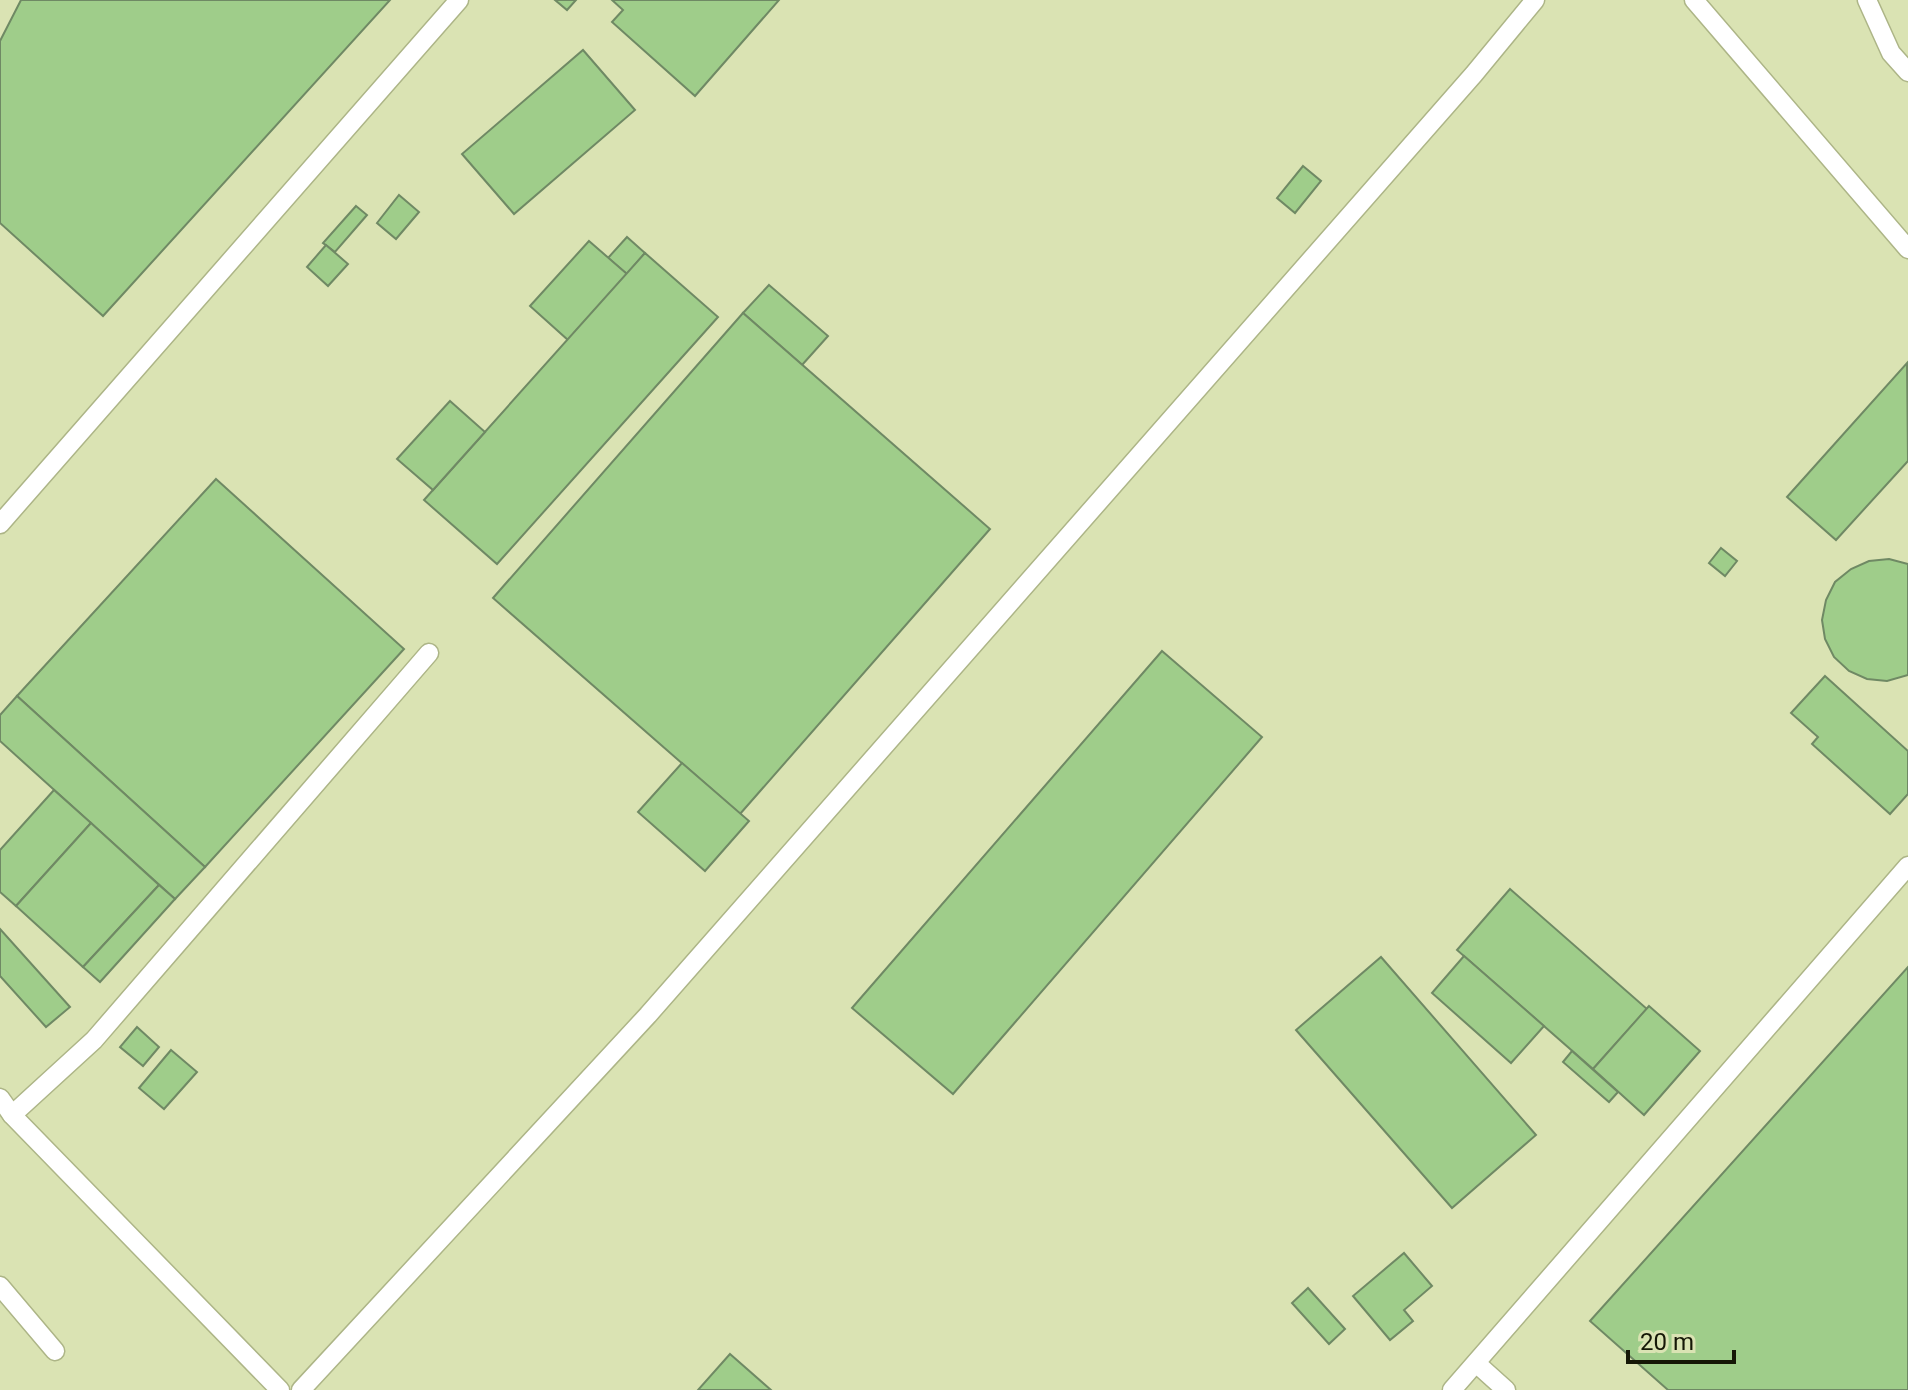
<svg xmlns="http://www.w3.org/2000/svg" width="1908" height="1390" font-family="Roboto,sans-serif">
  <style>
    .building { fill: #9fcd8a; stroke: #6f8964; stroke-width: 2 }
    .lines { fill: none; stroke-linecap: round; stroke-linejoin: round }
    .lane-casing { stroke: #adb587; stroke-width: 21 }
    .lane { stroke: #fff; stroke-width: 18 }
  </style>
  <rect width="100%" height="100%" fill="#dae3b3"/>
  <!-- building -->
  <g class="building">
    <polygon points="21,0 390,0 103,316 0,223 0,41"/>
    <polygon points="555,0 576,0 567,10"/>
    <polygon points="612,0 779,0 695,96 612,22 623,10"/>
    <polygon points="583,50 635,110 514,214 462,154"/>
    <polygon points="1303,166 1321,181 1295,213 1277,198"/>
    <polygon points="399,195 419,212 396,239 377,223"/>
    <polygon points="356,206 367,215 335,252 323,243"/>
    <polygon points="627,237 645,253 627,274 608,258"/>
    <polygon points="589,241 627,274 568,340 530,306"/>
    <polygon points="326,245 348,264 328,286 307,267"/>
    <polygon points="645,253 718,317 497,564 424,500"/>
    <polygon points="769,285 828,336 802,365 743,313"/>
    <polygon points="743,313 990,529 740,814 493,598"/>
    <polygon points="1907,363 1908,461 1836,540 1787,497"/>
    <polygon points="450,401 485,432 433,490 397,459"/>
    <polygon points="216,479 404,649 205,867 17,696"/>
    <polygon points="1721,548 1737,561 1725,576 1709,563"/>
    <polygon points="1889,559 1908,564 1908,675 1887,681 1867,679 1849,671 1834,657 1825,639 1822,620 1826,600 1835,582 1851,569 1869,561"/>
    <polygon points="1162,651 1262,737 953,1094 852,1008"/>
    <polygon points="1825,676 1908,751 1908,794 1890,814 1812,744 1818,737 1791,713"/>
    <polygon points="17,696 205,867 175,899 0,741 0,715"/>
    <polygon points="682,763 749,821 705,871 638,812"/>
    <polygon points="54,790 91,823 16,906 0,892 0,850"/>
    <polygon points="91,823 159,885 83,967 16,906"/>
    <polygon points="159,885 175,899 100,982 83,967"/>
    <polygon points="1510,889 1647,1009 1593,1069 1457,950"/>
    <polygon points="0,929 70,1007 46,1027 0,976"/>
    <polygon points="1464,956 1544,1026 1511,1063 1432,993"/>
    <polygon points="1381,957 1536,1135 1452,1208 1296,1030"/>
    <polygon points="1908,967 1908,1390 1668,1390 1590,1321"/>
    <polygon points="1649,1006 1700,1051 1644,1115 1593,1069"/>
    <polygon points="137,1027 159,1047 143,1066 120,1047"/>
    <polygon points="171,1050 197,1072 164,1109 139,1088"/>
    <polygon points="1572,1051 1618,1092 1609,1102 1563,1062"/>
    <polygon points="1404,1253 1432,1286 1404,1310 1413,1321 1390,1340 1353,1296"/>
    <polygon points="1308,1288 1345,1329 1329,1344 1292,1303"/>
    <polygon points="730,1354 771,1390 698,1390"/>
  </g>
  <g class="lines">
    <defs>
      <g id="lane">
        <polyline points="1694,0 1908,249"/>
        <polyline points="1867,0 1891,53 1908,72"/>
        <polyline points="0,524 459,0"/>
        <polyline points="0,1098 12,1115 280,1390"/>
        <polyline points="12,1115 94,1040 429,653"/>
        <polyline points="0,1286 55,1351"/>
        <polyline points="1476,1363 1506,1390"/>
        <polyline points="301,1390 648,1015 1474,74 1535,0"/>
        <polyline points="1452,1390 1908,866"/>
      </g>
    </defs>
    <!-- lane casing -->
    <use href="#lane" class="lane-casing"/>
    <!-- lane -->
    <use href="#lane" class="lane"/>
  </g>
  <!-- scale -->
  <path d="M1628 1350v12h106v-12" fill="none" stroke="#151706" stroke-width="4"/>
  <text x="1640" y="1350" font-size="24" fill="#151706" stroke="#dae3b3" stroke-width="6" paint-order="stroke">20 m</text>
</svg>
